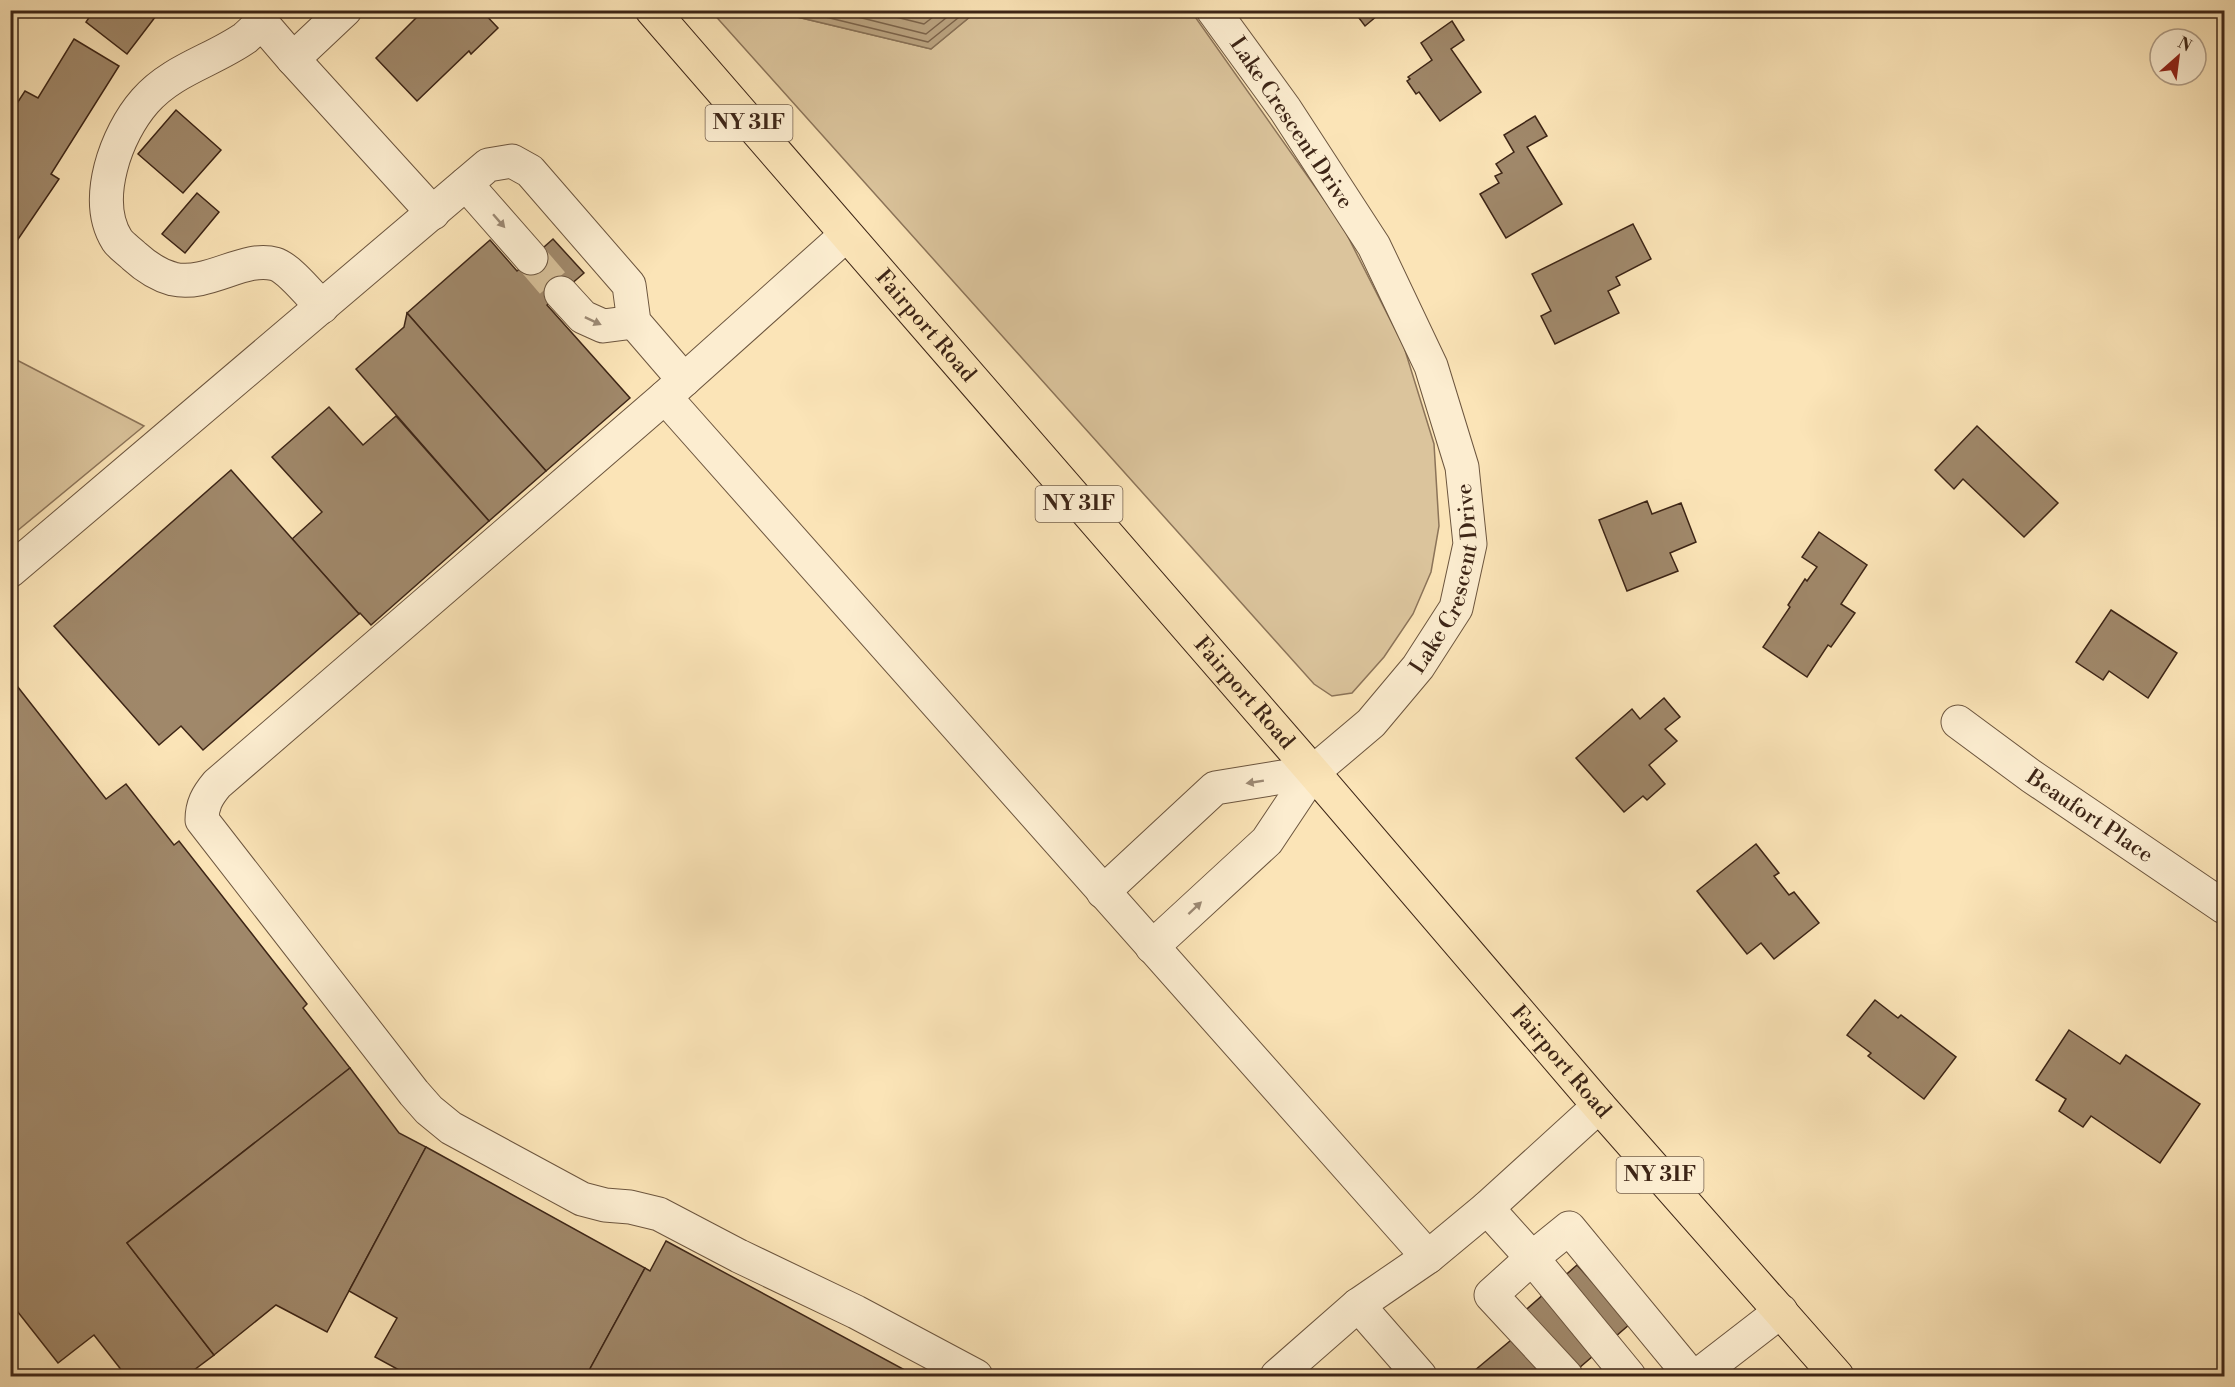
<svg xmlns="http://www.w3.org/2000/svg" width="2235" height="1387" font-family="'Libre Bodoni',serif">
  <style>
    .green { fill: #dbc49c; stroke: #8c7459; stroke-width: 1.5 }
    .water { fill: #baa380; stroke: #887156; stroke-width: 1.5 }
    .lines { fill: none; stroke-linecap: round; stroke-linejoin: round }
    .shore { stroke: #7c644b; stroke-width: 1.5 }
    .building { fill: #a0886a; stroke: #3d2516; stroke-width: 1.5 }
    .minor-tunnel { stroke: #d5be97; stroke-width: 33; stroke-dasharray: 33 16; stroke-linecap: butt }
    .minor-casing { stroke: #6c553e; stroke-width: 35 }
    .major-casing { stroke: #3d2516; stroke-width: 35 }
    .minor { stroke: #fcedd0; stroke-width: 33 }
    .major { stroke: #fbe4b7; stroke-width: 33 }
    .oneway { fill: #9c8973 }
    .labels { text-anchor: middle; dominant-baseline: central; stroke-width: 4.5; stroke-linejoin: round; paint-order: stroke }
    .shield { fill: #fcedd0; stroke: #76614e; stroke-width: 1.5 }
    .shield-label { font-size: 21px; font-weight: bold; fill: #3d2516 }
    .street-label { font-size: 22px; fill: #3d2516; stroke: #fcedd0 }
  </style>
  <rect width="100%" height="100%" fill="#fbe4b7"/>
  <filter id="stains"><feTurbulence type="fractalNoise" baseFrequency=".00333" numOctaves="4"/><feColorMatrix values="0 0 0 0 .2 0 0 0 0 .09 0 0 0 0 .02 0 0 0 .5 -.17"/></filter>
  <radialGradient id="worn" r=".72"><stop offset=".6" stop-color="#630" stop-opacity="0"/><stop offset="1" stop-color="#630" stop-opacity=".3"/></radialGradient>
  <!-- green -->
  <g class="green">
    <polygon points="711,11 784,11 789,15 931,49 977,11 1191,11 1342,225 1404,347 1434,444 1439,526 1431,572 1413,614 1384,657 1352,693 1332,696 1314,684"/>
    <polygon points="11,357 144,426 11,536"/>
  </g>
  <!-- water -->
  <polygon class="water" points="784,11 977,11 931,49 789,15"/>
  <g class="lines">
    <!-- shore -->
    <g class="shore">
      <polyline points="797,10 928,42 968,10"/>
      <polyline points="830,10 926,34 956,10"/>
      <polyline points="868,10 924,24 942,10"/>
    </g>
  </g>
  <!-- building -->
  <g class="building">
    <polygon points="94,10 157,10 159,12 127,54 86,22"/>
    <polygon points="424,10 481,10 498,28 471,54 469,51 417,101 376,58"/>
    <polygon points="1353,10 1384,10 1365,26"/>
    <polygon points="1452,21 1464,40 1451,49 1481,92 1440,121 1419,92 1416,94 1407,81 1410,79 1408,77 1432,60 1421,43"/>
    <polygon points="74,39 119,66 51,174 59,179 10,251 10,114 25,91 38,98"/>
    <polygon points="176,110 221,150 183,193 138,154"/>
    <polygon points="1535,116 1547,136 1527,147 1562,204 1506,238 1480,194 1499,183 1495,176 1502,173 1496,164 1514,152 1504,135"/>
    <polygon points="197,193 219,212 185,253 162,234"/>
    <polygon points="1633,224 1651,259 1616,277 1620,285 1608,291 1619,313 1555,344 1541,316 1551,311 1532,274"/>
    <polygon points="553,239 584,273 547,305 630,398 546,471 407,313 490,240 517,271"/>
    <polygon points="407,313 546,471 489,521 356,369 404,327"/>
    <polygon points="329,407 363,445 396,416 489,521 371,625 360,613 359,614 292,539 322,512 272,457"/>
    <polygon points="1977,426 2058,503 2024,537 1963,479 1954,489 1935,470"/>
    <polygon points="231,470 359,614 203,750 181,726 159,745 54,626"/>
    <polygon points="1647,501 1652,514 1681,503 1696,542 1670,553 1678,571 1627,591 1599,520"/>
    <polygon points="1819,532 1867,565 1841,604 1855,613 1831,647 1828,645 1807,677 1763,647 1790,607 1788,605 1805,579 1807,581 1817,567 1802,557"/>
    <polygon points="2111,610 2177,653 2148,698 2109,671 2103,680 2076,662"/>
    <polygon points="10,677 106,799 126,784 174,845 179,841 307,1004 303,1008 350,1068 127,1243 214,1355 186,1376 126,1376 94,1335 58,1363 10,1302"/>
    <polygon points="1664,698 1680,717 1665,729 1677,741 1649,765 1665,784 1647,800 1643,796 1624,812 1576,758 1632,709 1640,719"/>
    <polygon points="1756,844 1779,873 1774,876 1789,895 1794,892 1819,923 1774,959 1761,943 1747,954 1697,891"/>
    <polygon points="1875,1000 1898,1018 1901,1015 1956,1057 1924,1099 1868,1056 1871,1053 1847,1035"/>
    <polygon points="2069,1030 2120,1064 2126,1055 2200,1104 2160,1163 2091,1116 2083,1127 2059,1111 2066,1099 2036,1080"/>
    <polygon points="350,1068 399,1133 426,1147 327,1332 276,1305 214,1355 127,1243"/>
    <polygon points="426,1147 645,1268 586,1376 410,1376 375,1357 397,1318 349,1291"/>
    <polygon points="666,1241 903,1369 899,1376 586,1376 645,1268 650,1271"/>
    <polygon points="1577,1265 1630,1324 1571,1375 1519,1316"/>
    <polygon points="1516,1336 1551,1376 1468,1376"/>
  </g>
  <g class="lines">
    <!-- minor-tunnel -->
    <polyline class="minor-tunnel" points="531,258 561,293"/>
    <defs>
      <g id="minor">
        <polyline points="345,10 293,59 433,213"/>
        <path d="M293 59 262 23C256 27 251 33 245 38 212 61 172 70 145 101 116 134 92 200 117 240 121 246 129 251 134 256 145 266 158 275 173 279 209 287 244 255 275 264 289 268 312 297 322 307"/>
        <polyline points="466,184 531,258"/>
        <path d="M846 235 665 397 217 784C207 796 202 805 202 820L414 1093 429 1110 451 1128 582 1199 605 1205 630 1207 659 1214 739 1256 856 1312 976 1376"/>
        <polyline points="561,293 583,317 603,326 634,322"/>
        <polyline points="665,397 1428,1257"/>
        <polyline points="10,571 488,165 512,161 530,171 629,285 634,322 684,380"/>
        <path id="s1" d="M1958 722 2031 776 2224 907"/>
        <polyline points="1103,892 1215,788 1313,772"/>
        <path id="s2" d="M1152 947 1267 841 1313 772 1371 723 1418 667 1456 608 1470 544 1462 467 1431 366 1374 246 1285 109 1213 10"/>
        <polyline points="1487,1208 1532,1258 1569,1228 1691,1376"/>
        <polyline points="1358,1305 1420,1376"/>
        <polyline points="1277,1376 1358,1305 1428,1257 1487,1208 1599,1106"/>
        <polyline points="1566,1376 1491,1295 1532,1258 1629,1376"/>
        <polyline points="1697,1376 1781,1311"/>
      </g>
      <g id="major">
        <path id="s3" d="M652 10 1313 772 1599 1106 1837 1376"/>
      </g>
    </defs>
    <!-- minor casing -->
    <use href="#minor" class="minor-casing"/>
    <!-- major casing -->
    <use href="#major" class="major-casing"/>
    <!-- minor -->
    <use href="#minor" class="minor"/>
    <!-- major -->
    <use href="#major" class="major"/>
  </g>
  <!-- one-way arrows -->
  <defs><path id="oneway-solid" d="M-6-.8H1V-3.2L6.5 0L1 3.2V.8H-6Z" transform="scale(1.5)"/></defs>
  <g class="oneway">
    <use href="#oneway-solid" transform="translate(499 221) rotate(49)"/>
    <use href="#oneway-solid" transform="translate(593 321) rotate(25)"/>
    <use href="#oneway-solid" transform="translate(1255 782) rotate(171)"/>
    <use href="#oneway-solid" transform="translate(1195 908) rotate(-43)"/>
  </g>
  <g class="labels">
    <!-- shield labels -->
    <g class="shield">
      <rect x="705.5" y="105" width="87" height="36" rx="4.5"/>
      <rect x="1035.5" y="486" width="87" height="36" rx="4.5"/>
      <rect x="1616.5" y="1157" width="87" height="36" rx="4.5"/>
    </g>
    <g class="shield-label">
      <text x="749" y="123">NY 31F</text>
      <text x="1079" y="504">NY 31F</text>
      <text x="1660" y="1175">NY 31F</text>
    </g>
    <!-- street labels -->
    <g class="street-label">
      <text transform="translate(1291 123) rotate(56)">Lake Crescent Drive</text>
      <text stroke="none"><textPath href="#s3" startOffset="418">Fairport Road</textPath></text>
      <text stroke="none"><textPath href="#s2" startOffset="484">Lake Crescent Drive</textPath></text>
      <text stroke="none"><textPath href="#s3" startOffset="904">Fairport Road</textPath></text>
      <text stroke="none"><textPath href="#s1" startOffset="162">Beaufort Place</textPath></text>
      <text stroke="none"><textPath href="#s3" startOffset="1390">Fairport Road</textPath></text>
    </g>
  </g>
  <!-- margin -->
  <rect width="2235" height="1387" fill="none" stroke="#fbe4b7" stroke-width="36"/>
  <rect x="12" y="12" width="2211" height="1363" fill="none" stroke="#3d2516" stroke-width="3"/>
  <rect x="18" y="18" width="2199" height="1351" fill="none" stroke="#3d2516" stroke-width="1.5"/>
  <!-- north arrow -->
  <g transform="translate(2178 57) rotate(28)"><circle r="28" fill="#fcedd0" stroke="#b09d86" stroke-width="1.5"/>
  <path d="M0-4.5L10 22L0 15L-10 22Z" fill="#8f2418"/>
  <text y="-9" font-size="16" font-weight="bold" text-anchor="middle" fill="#3d2516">N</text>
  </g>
  <rect width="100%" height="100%" filter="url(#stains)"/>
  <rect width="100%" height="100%" fill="url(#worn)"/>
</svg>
